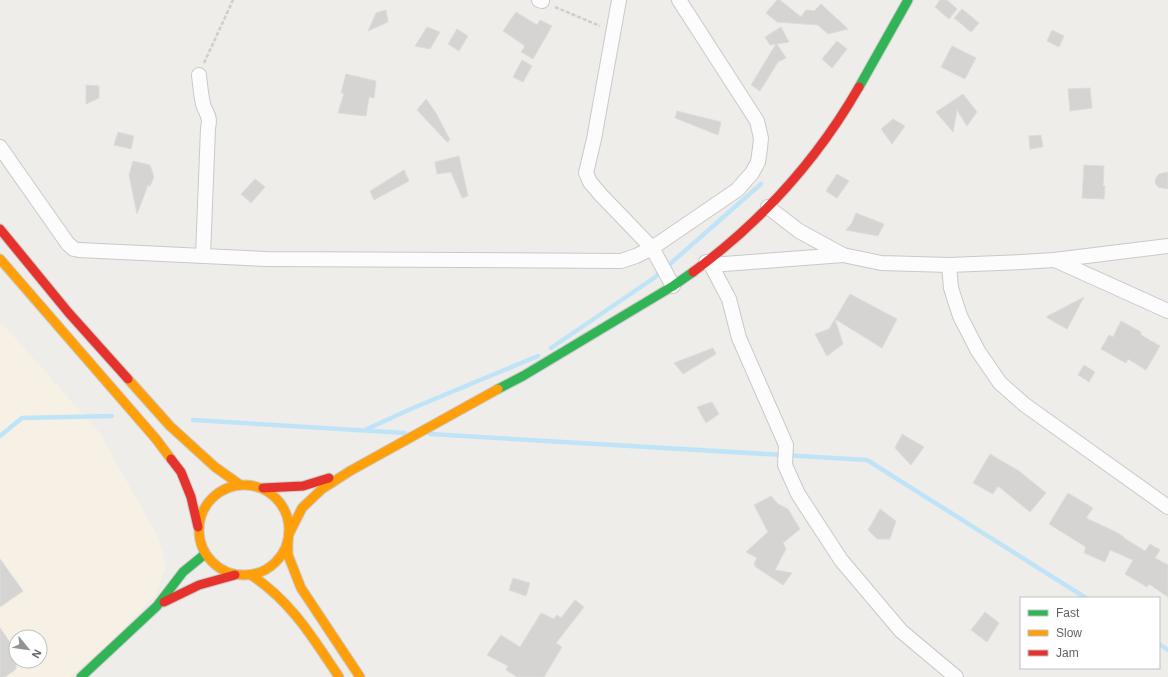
<svg xmlns="http://www.w3.org/2000/svg" width="1168" height="677" font-family="Arial,sans-serif">
  <style>
    .commercial { fill: #f6f1e4; fill-rule: evenodd }
    .lines { fill: none; stroke-linecap: round; stroke-linejoin: round }
    .stream { stroke: #c0e4f7; stroke-width: 4.5 }
    .building { fill: #d5d4d3; stroke: #dedcd9 }
    .street-casing { stroke: #c9c9c9; stroke-width: 16 }
    .fast-casing { stroke: #cbcbcb; stroke-width: 11 }
    .slow-casing { stroke: #cbcbcb; stroke-width: 11 }
    .jam-casing { stroke: #cbcbcb; stroke-width: 11 }
    .path { stroke: #cbcfcd; stroke-width: 2.5; stroke-dasharray: 4 2; stroke-linecap: butt }
    .street { stroke: #fcfcfc; stroke-width: 14 }
    .fast { stroke: #30b455; stroke-width: 9 }
    .slow { stroke: #ff9f0a; stroke-width: 9 }
    .jam { stroke: #e5322d; stroke-width: 9 }
  </style>
  <rect width="100%" height="100%" fill="#eeedea"/>
  <!-- commercial -->
  <path class="commercial" d="M0 321 99 432 158 537 166 565 156 594 113 640 70 677H0ZM16 637H40V661H16Z"/>
  <g class="lines">
    <!-- stream -->
    <g class="stream">
      <polyline points="551,348 654,278 761,184"/>
      <polyline points="193,420 405,433"/>
      <polyline points="367,429 413,408 538,356"/>
      <polyline points="430,434 867,460 1086,598"/>
      <polyline points="0,436 22,418 112,416"/>
      <polyline points="1159,644 1168,650"/>
    </g>
  </g>
  <!-- building -->
  <g class="building">
    <polygon points="777,0 780,0 801,17 806,10 814,11 821,4 848,29 828,34 818,25 777,22 766,13"/>
    <polygon points="940,0 947,0 957,9 949,19 935,7"/>
    <polygon points="962,9 979,23 971,32 954,18"/>
    <polygon points="386,10 388,22 368,31 376,13"/>
    <polygon points="516,12 537,25 540,20 552,26 533,59 521,52 525,46 503,31"/>
    <polygon points="427,27 440,32 430,49 415,46"/>
    <polygon points="781,27 789,42 777,44 786,58 778,62 760,91 751,85 776,44 770,45 765,37"/>
    <polygon points="457,29 468,36 459,51 448,44"/>
    <polygon points="1052,30 1064,36 1059,47 1047,41"/>
    <polygon points="837,41 847,49 832,68 822,59"/>
    <polygon points="952,46 976,58 965,79 941,67"/>
    <polygon points="522,60 532,66 523,82 513,77"/>
    <polygon points="346,74 376,81 374,98 369,97 366,116 338,113 344,93 341,93"/>
    <polygon points="86,85 99,86 99,98 86,104"/>
    <polygon points="1090,88 1092,108 1070,111 1068,89"/>
    <polygon points="963,94 977,112 967,126 957,110 953,132 936,112"/>
    <polygon points="426,99 436,113 450,140 447,142 417,110"/>
    <polygon points="677,111 721,122 718,135 675,118"/>
    <polygon points="893,119 905,126 892,144 881,129"/>
    <polygon points="118,132 134,136 131,149 114,145"/>
    <polygon points="1041,135 1043,147 1030,149 1029,136"/>
    <polygon points="459,156 468,196 462,198 451,172 437,174 435,162"/>
    <polygon points="133,161 150,165 154,177 150,186 148,185 137,214 129,175"/>
    <polygon points="1084,165 1104,166 1103,186 1105,186 1104,199 1082,198"/>
    <polygon points="404,170 409,181 374,200 370,191"/>
    <polygon points="1168,172 1168,189 1158,187 1155,183 1156,178 1159,174"/>
    <polygon points="837,174 849,181 837,198 826,191"/>
    <polygon points="255,179 265,187 251,203 241,194"/>
    <polygon points="856,213 884,224 878,236 846,230 852,223"/>
    <polygon points="850,294 897,319 882,348 835,319"/>
    <polygon points="1084,297 1067,329 1046,317"/>
    <polygon points="835,319 843,344 827,356 815,334 829,329"/>
    <polygon points="1121,321 1141,332 1141,335 1160,346 1146,370 1128,359 1126,363 1101,349 1109,335 1113,337"/>
    <polygon points="713,348 716,354 683,374 674,363"/>
    <polygon points="1084,365 1095,372 1089,382 1078,375"/>
    <polygon points="712,402 719,414 706,423 697,407"/>
    <polygon points="902,434 924,447 911,465 895,448"/>
    <polygon points="990,454 1019,471 1046,493 1030,512 998,486 993,494 973,483"/>
    <polygon points="1068,493 1093,508 1086,518 1118,533 1124,537 1124,538 1145,551 1150,544 1160,550 1155,558 1168,565 1168,597 1149,584 1147,587 1125,574 1133,560 1110,550 1105,562 1084,553 1086,547 1049,524"/>
    <polygon points="771,496 778,504 788,509 800,529 783,543 786,549 775,570 792,573 783,585 754,566 757,566 754,564 757,558 746,552 768,532 754,505"/>
    <polygon points="880,509 896,521 890,539 877,539 868,530"/>
    <polygon points="0,559 23,591 0,607"/>
    <polygon points="513,578 530,583 526,596 509,590"/>
    <polygon points="575,600 584,607 556,643 562,647 544,677 517,677 506,670 508,666 487,655 501,635 520,647 541,613 554,619 557,615 561,618"/>
    <polygon points="985,612 999,623 987,642 971,630"/>
    <polygon points="0,628 16,651 16,669 5,677 0,677"/>
  </g>
  <g class="lines">
    <defs>
      <g id="street">
        <polyline points="539,0 542,1"/>
        <path d="M199 75C200 85 201 95 203 104 206 114 211 116 208 128L203 256"/>
        <polyline points="0,147 68,244 74,249 79,250 266,259 621,261 636,256 652,248 601,195 590,182 586,173 594,139 619,0"/>
        <polyline points="768,207 799,231 843,255 881,263 949,265 1022,262 1054,260 1168,246"/>
        <polyline points="1055,260 1168,311"/>
        <polyline points="706,262 711,265 729,299 739,338 786,445 785,465 798,494 841,560 901,631 956,677"/>
        <polyline points="711,265 843,255"/>
        <polyline points="949,265 951,288 960,316 978,351 1000,383 1025,405 1168,507"/>
        <polyline points="673,286 652,248 737,190 752,173 758,162 760,148 761,138 757,121 679,0"/>
      </g>
      <g id="fast">
        <polyline points="859,87 908,0"/>
        <polyline points="498,389 523,376 673,286 693,272"/>
        <polyline points="81,677 157,606 183,572 205,554"/>
      </g>
      <g id="slow">
        <polyline points="0,259 156,439 171,459"/>
        <polyline points="128,379 170,426 215,467 239,484"/>
        <circle cx="244" cy="530" r="45"/>
        <polyline points="289,534 302,508 322,489 350,471 498,389"/>
        <polyline points="288,540 288,555 301,588 360,677"/>
        <path d="M251 575C291 601 313 638 339 677"/>
      </g>
      <g id="jam">
        <polyline points="0,229 68,312 128,379"/>
        <path d="M693 272C761 222 817 160 859 87"/>
        <polyline points="171,459 181,472 191,497 198,527"/>
        <polyline points="263,488 303,486 329,478"/>
        <polyline points="164,602 199,585 235,575"/>
      </g>
    </defs>
    <!-- street casing -->
    <use href="#street" class="street-casing"/>
    <!-- fast casing -->
    <use href="#fast" class="fast-casing"/>
    <!-- slow casing -->
    <use href="#slow" class="slow-casing"/>
    <!-- jam casing -->
    <use href="#jam" class="jam-casing"/>
    <!-- path -->
    <g class="path">
      <polyline points="555,7 600,26"/>
      <polyline points="204,63 233,0"/>
    </g>
    <!-- street -->
    <use href="#street" class="street"/>
    <!-- fast -->
    <use href="#fast" class="fast"/>
    <!-- slow -->
    <use href="#slow" class="slow"/>
    <!-- jam -->
    <use href="#jam" class="jam"/>
  </g>
  <!-- legend -->
  <rect x="1020" y="597" width="140" height="72" fill="#ffffff" stroke="#bfc1c2"/>
  <rect x="1028" y="610" width="20" height="6" fill="#30b455" stroke="#bfc1c2"/>
  <text x="1056" y="617" font-size="12" fill="#5f6367">Fast</text>
  <rect x="1028" y="630" width="20" height="6" fill="#ff9f0a" stroke="#bfc1c2"/>
  <text x="1056" y="637" font-size="12" fill="#5f6367">Slow</text>
  <rect x="1028" y="650" width="20" height="6" fill="#e5322d" stroke="#bfc1c2"/>
  <text x="1056" y="657" font-size="12" fill="#5f6367">Jam</text>
  <!-- north arrow -->
  <g transform="translate(28 649) rotate(119)"><circle r="19" fill="#ffffff" stroke="#bfc1c2"/>
  <path d="M0-3L7 15L0 10L-7 15Z" fill="#919395"/>
  <text y="-6" font-size="11" font-weight="bold" text-anchor="middle" fill="#5f6367">N</text>
  </g>
</svg>
